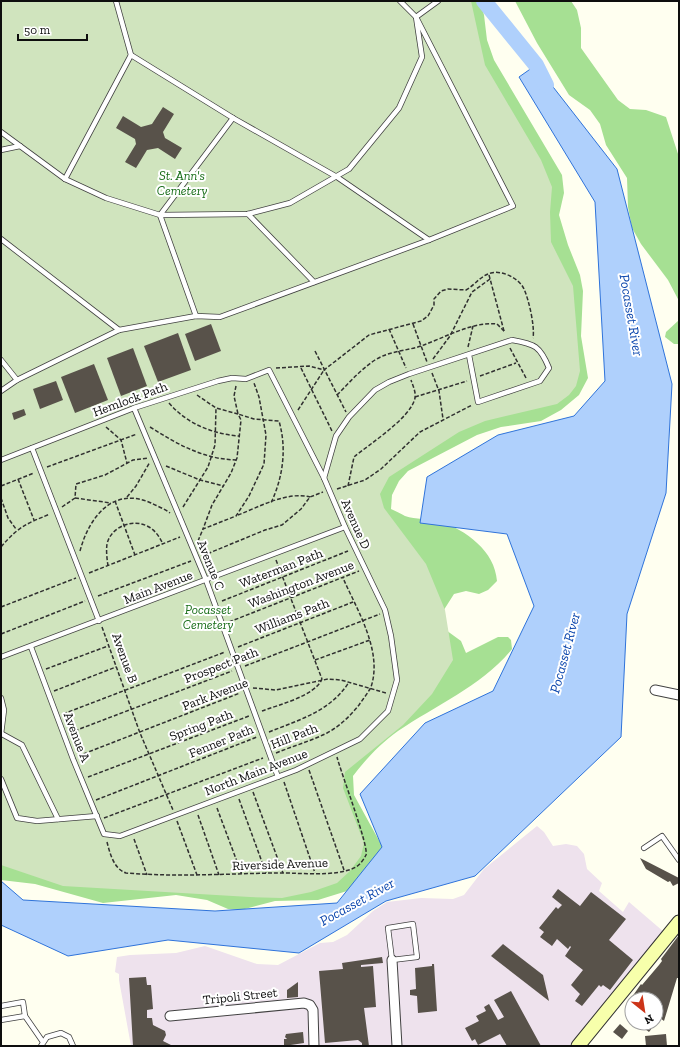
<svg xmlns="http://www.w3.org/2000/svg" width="680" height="1047" font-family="'Zilla Slab',serif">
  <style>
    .industrial { fill: #eee2ed }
    .forest { fill: #a6e093 }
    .cemetery { fill: #d0e4be }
    .water { fill: #afd0fc; stroke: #2f73da }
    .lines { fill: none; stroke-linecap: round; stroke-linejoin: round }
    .river { stroke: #afd0fc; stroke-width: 16 }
    .building { fill: #58524a }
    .lane-casing { stroke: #414141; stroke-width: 6 }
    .street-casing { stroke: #414141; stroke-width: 11 }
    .secondary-casing { stroke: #303030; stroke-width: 15 }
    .path { stroke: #303030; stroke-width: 1.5; stroke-dasharray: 4 2; stroke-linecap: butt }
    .lane { stroke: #fff; stroke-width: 4.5 }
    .street { stroke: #fff; stroke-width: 9 }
    .secondary { stroke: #f7ffab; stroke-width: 13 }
    .labels { text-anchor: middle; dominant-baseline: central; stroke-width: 4; stroke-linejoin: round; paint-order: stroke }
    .park-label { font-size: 13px; font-style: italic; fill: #186d18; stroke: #fff }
    .street-label { font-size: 13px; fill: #0e0e0e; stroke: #fff }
    .water-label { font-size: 14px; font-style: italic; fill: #0b46ad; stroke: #fff }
  </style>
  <rect width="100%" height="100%" fill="#fffff0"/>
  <!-- industrial -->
  <polygon class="industrial" points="537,826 544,832 553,846 566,844 577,846 584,854 587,869 602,883 599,891 623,912 629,902 664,932 578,1046 131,1046 119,980 119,974 115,972 117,957 130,955 176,953 205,946 257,964 278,965 320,943 333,942 347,935 373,911 387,902 421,898 453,899 464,895 484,869"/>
  <!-- forest -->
  <g class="forest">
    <path d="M449 1H480L484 15 487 40 494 60 562 175 564 193 559 215 568 245 580 275 583 291 581 336 588 378 579 395 561 410 541 421 501 427 477 435 408 471 399 481 392 495 391 509C396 511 401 514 405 516 416 520 428 518 439 521 466 530 495 551 497 581L488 590 479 594 466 591 454 594 440 616 439 625 461 641 466 653 498 637H508L511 640 512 649C482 686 436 705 398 731 381 743 365 760 353 776L354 795 382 846 379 863 347 891 318 900 275 901 241 910 228 909 207 900 176 895 103 903 35 884 1 880V863L365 527Z"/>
    <polygon points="515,1 571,1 577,10 581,28 581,48 618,100 630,109 646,110 666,117 679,157 679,301 668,280 641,244 632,228 628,207 627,178 606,145 600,124 590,110 569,95 537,43"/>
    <polygon points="679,320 679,344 674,344 665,337 666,332"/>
  </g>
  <!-- cemetery -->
  <polygon class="cemetery" points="1,1 471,1 485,65 541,160 552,187 550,212 551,242 573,286 580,371 576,386 569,395 557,404 485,421 459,432 389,477 380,494 384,508 426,564 445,610 453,660 432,694 403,725 345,772 343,788 364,843 361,856 350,871 337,883 311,892 282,898 250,897 63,886 1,865"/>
  <!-- water -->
  <polygon class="water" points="536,65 617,169 672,384 666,493 627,614 621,737 475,876 386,901 299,953 168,940 68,956 1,925 1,881 23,900 215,911 337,903 382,847 360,794 425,723 493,691 534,606 507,534 420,523 427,477 498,435 574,416 605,381 595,202 519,77"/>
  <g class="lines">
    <!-- river -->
    <polyline class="river" points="484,1 536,65 546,85"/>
  </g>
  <!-- building -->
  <g class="building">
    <polygon points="163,107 174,114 163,132 165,138 182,148 175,159 158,148 147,150 136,168 125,162 136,144 135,139 116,128 123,116 141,127 152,124"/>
    <polygon points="211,324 221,351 195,361 185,334"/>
    <polygon points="178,333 191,370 158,382 144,346"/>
    <polygon points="133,348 147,386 121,396 107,358"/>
    <polygon points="94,364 108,400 75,413 61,377"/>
    <polygon points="56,381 63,400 40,409 33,389"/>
    <polygon points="24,409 26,415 14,420 12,413"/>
    <polygon points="640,858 679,878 679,883 673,886 670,881 668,882 646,869"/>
    <polygon points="558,889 580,906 591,892 626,919 609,940 633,960 610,990 603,985 601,987 599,985 582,1006 575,1001 580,994 571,985 583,970 565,956 571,947 570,946 568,949 557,939 552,946 540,937 544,932 539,928 556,907 558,909 562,905 552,897"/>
    <polygon points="679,935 679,978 677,978 664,1021 656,1015 656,999 635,999 632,997 641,984 642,985 659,965 662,961 661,959"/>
    <polygon points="503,944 543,975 549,1001 491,956"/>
    <polygon points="382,957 383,963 361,965 361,967 373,966 376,1007 364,1008 369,1046 362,1046 362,1043 358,1040 325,1043 319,971 343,969 342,963"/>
    <polygon points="432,964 434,964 437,1011 418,1013 417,996 410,995 410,990 416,989 415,968 432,966"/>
    <polygon points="146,977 147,985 151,985 153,1009 147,1010 147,1018 152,1018 153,1025 165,1031 166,1035 163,1041 173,1046 133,1046 129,978"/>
    <polygon points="298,982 298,997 287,998 287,990"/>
    <polygon points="511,991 541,1046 507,1046 500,1034 478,1045 475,1039 472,1041 465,1028 479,1021 476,1016 486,1011 484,1007 489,1004 498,1020 504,1017 494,1000"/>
    <polygon points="637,1023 656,1023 649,1032"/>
    <polygon points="620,1024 628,1031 622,1039 613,1032"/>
    <polygon points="303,1032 304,1043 284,1046 284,1039 287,1039 285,1037 286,1034"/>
    <polygon points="666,1034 667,1046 646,1046 645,1036"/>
  </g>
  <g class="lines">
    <defs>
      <g id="lane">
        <polyline points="131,55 233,118 337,177 429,240"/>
        <polyline points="1,132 65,179 106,198 160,215 248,214 290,203 349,169 399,108 422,57 416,17 438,1"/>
        <polyline points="1,150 20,146"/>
        <polyline points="65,179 131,55 116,1"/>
        <polyline points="248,214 314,282"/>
        <polyline points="1,239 119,330"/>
        <polyline points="196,316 160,215 233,118"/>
        <polyline points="1,360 17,380"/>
        <polyline points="1,391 17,380 119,330 196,316 220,317 429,240 513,206 416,17 400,1"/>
        <polyline points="134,408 206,580 278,777"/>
        <polyline points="32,448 99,621"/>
        <polyline points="1,460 134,408 218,381 232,378 246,379 269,370 324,478 345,527 385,610 391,636 397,680 388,711 360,739 296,770 120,836 104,834 73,759 31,647"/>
        <path d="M324 478 336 436 349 417 375 390 389 382 409 374 512 340C535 344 540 346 549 368L540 381 478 402 469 355"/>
        <polyline points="1,657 345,527"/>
        <polyline points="1,698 4,710 1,734"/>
        <polyline points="2,734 22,745 58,819"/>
        <polyline points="1,779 17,818 37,821 97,816"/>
        <polyline points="644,848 662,836 679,860"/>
        <polygon points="413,924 417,957 392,960 388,928"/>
        <polyline points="1,1006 23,1002 25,1016 43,1042"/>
        <polyline points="1,1020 25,1016"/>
        <polyline points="41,1046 47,1037 61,1033 69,1037 73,1046"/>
      </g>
      <g id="street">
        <polyline points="655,690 679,695"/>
        <polyline points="392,960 397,1046"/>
        <polyline points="170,1016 304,1003 310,1005 313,1010 314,1046"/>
      </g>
      <polyline id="secondary" points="578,1046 679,922"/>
    </defs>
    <!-- lane casing -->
    <use href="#lane" class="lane-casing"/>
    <!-- street casing -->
    <use href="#street" class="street-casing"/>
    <!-- secondary casing -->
    <use href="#secondary" class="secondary-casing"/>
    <!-- path -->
    <g class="path">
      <polyline points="489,275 504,331"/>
      <polyline points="413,324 427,362"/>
      <polyline points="389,329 406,368"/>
      <polyline points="468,347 473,326"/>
      <polyline points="510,348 526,378"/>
      <polyline points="315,351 346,412"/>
      <polyline points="433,359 450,336 472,292 490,279"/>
      <path d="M276 368 309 366 324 370 369 335 421 321 428 316 434 305V299L441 291 448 289 466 290C475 285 480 276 491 273 502 270 519 278 524 289 529 300 535 327 533 338"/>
      <polyline points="301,368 332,431"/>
      <polyline points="432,373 439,391 443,419"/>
      <polyline points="480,376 516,363"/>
      <path d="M236 386 234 396 238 414 254 419 279 421C287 449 283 477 271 503"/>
      <polyline points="197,395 216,408 238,414 241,420 237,458 231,473 212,505 203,529"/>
      <path d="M337 395C349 383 360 370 375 360 389 351 406 351 421 346 444 338 473 321 497 324L505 332"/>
      <polyline points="415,397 467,381"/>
      <path d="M169 403C187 424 213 434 239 436"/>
      <polyline points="298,410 324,370"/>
      <polyline points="106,427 121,440 127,463"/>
      <path d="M150 427C177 444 203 459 236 460"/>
      <polyline points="166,466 200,480 224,486"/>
      <polyline points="47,467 137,434"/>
      <polyline points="18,479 34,520"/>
      <polyline points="1,486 34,473"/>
      <path d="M348 486 354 457C368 445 411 418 415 398 416 392 413 386 411 380"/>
      <polyline points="337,489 365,480 381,469 420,432 472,405"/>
      <polyline points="127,497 136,486 150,462"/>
      <polyline points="1,498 8,518 16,529"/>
      <polyline points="75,498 111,503"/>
      <polyline points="115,501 135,555"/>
      <polyline points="62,507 75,498 76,484 105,475 133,460 148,458"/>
      <polyline points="183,507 208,467 215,445 216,408"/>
      <path d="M238 515C259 507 287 491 310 497"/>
      <polyline points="198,541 203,529 236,516 249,496 264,464 266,435 259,397 254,383"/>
      <path d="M1 547C19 526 26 524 50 514"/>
      <path d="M80 551C89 517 113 486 151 503 157 506 165 509 170 513"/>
      <polyline points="202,556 265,530 282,525 301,509 310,497 323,492"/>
      <polyline points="276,560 322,679"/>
      <path d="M108 566C107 559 106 551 107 544 111 526 134 518 149 527 156 531 160 538 163 544"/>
      <polyline points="89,573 180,537"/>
      <polyline points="98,596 191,561"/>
      <polyline points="222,601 348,551"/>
      <polyline points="1,607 76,578"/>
      <polyline points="229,622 359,571"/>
      <polyline points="102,627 140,733 173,810"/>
      <polyline points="1,634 85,601"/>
      <polyline points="238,647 353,602"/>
      <polyline points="315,660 370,640"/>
      <polyline points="245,666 380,614"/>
      <polyline points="46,669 108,646"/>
      <polyline points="253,688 276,690 328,679 341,680 386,693"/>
      <polyline points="54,691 116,667"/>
      <path d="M262 711C278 705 315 696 322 679"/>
      <polyline points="63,714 225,652"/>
      <path d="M269 732C299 720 331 711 349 682"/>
      <polyline points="69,733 232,671"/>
      <path d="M276 753C293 746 311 741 327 733 340 726 350 716 359 705 363 699 368 693 371 687 383 651 357 610 343 578"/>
      <polyline points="78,756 240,693"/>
      <polyline points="309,770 344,870"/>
      <polyline points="88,777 249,716"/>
      <polyline points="284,782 315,873"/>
      <polyline points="253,792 283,873"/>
      <polyline points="239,799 266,873"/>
      <polyline points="96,800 257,737"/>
      <polyline points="217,808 242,875"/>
      <polyline points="198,815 219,875"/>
      <polyline points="104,818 263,758"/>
      <polyline points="177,821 197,875"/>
      <polyline points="134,839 147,875"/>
      <path d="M107 842C110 854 114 869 126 873 175 877 223 874 272 873 295 872 336 878 356 867 360 865 364 859 366 855 369 846 341 773 337 757"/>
    </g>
    <!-- lane -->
    <use href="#lane" class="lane"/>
    <!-- street -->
    <use href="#street" class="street"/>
    <!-- secondary -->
    <use href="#secondary" class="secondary"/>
  </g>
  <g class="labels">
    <!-- park labels -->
    <g class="park-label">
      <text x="182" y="175">St. Ann's<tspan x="182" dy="15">Cemetery</tspan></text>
      <text x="208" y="609">Pocasset<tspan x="208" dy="15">Cemetery</tspan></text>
    </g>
    <!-- street labels -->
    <g class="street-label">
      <text transform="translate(130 399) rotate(-20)">Hemlock Path</text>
      <text transform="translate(356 524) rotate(66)">Avenue D</text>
      <text transform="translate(211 565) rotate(68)">Avenue C</text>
      <text transform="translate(281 568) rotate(-21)">Waterman Path</text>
      <text transform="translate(301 584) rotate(-21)">Washington Avenue</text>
      <text transform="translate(158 587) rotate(-21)">Main Avenue</text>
      <text transform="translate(292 616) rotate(-21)">Williams Path</text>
      <text transform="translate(125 658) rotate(70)">Avenue B</text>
      <text transform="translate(221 665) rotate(-21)">Prospect Path</text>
      <text transform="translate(215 694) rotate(-21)">Park Avenue</text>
      <text transform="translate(201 725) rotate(-21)">Spring Path</text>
      <text transform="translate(294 736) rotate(-21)">Hill Path</text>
      <text transform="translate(77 737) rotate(69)">Avenue A</text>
      <text transform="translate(221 741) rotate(-22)">Fenner Path</text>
      <text transform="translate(256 772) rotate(-21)">North Main Avenue</text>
      <text transform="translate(280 864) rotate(-2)">Riverside Avenue</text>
      <text transform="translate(240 996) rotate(-6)">Tripoli Street</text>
    </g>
    <!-- water labels -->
    <g class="water-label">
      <text transform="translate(631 315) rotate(80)">Pocasset River</text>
      <text transform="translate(565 653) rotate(-75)">Pocasset River</text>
      <text transform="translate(357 902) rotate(-29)">Pocasset River</text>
    </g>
  </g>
  <!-- border -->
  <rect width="680" height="1047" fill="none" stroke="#0e0e0e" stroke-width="4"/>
  <!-- north arrow -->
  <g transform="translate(644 1011) rotate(150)"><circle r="19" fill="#ffffff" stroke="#9f9f9f"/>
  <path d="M0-3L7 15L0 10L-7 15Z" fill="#cc3418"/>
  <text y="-6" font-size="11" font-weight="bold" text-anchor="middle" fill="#0e0e0e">N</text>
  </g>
  <!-- scale -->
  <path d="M18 34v6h69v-6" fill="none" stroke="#0e0e0e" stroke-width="2"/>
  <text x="24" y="34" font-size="12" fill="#0e0e0e" stroke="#ffffff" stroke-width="3" paint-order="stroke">50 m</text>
</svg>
